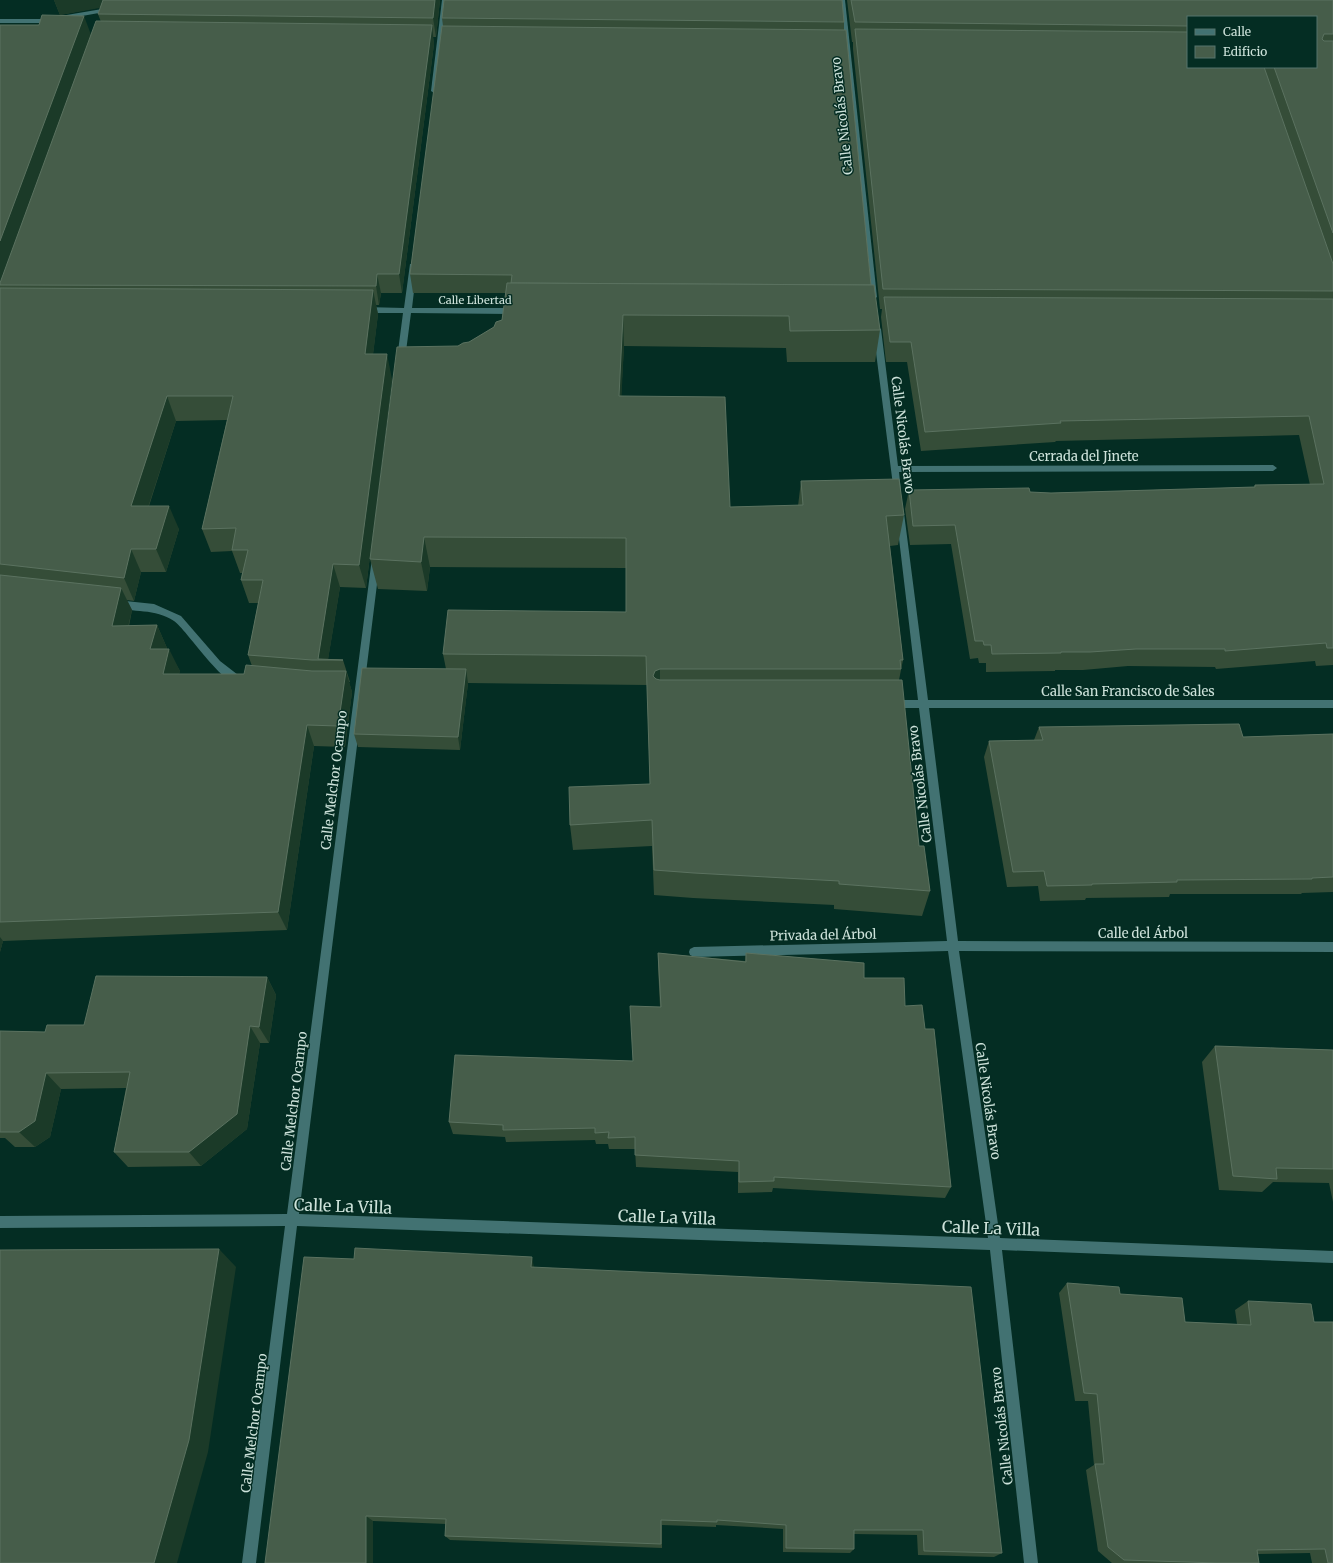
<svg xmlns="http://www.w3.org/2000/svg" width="1333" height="1563" font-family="Merriweather,serif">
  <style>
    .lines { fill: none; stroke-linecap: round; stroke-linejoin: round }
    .minor { fill: #427272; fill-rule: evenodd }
    .wall { fill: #354d38; fill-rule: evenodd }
    .shaded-wall { fill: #1b3a28 }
    .building { fill: #465d4a; stroke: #5b7260 }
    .labels { text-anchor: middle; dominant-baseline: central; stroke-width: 3; stroke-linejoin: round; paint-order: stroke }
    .far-street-label { font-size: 11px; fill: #cde2da; stroke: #042d23 }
    .street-label { font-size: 13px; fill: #cde2da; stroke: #042d23 }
    .near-street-label { font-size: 16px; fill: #cde2da; stroke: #042d23 }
  </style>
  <rect width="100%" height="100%" fill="#042d23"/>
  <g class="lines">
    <!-- minor -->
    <g class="minor">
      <polygon points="442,0 448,0 437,91 434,93 431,91"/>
      <polygon points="839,0 845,0 877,297 873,300 869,297"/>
      <polygon points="108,8 111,10 110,11 43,23 0,23 0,19 43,19"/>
      <polygon points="410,264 416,264 417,266 412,308 517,308 521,311 517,314 411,313 405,359 401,362 398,361 397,359 403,313 365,313 361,310 365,307 404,308"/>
      <polygon points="877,326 881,329 898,466 1273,465 1277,468 1273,471 899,472 901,491 900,493 894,493 873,329"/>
      <polygon points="900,510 904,513 928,700 1333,700 1333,708 929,708 958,941 1333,942 1333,952 959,951 1000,1238 1333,1251 1333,1263 1002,1250 1038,1563 1024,1563 990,1250 297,1226 256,1563 242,1563 285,1226 0,1228 0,1216 287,1214 372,558 375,557 380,560 299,1214 988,1238 948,951 694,957 690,955 689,952 690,949 694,947 947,941 919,708 891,708 888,707 886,704 888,701 891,700 918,700 896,513"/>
      <path d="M116 600 154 604 181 616 220 661 242 678 244 681 242 684C225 690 188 631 174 621 155 608 133 613 113 607L111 604Z"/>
    </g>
  </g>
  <!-- wall -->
  <g class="wall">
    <path d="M54 0H440L436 37H433L434 44 402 293H381L379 305H376L378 314 373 354 392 379 366 588 340 587 328 659 343 660 350 682H349L352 692 345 747 314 746 287 930 3 941 0 952V25L91 35 101 22 98 14 101 7 60 15ZM227 420 202 529 211 552 232 551 240 573H242L241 580 249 603H258L248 655 252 666 244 674H179L180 671 167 649V648L157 625 129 626 132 610 127 600 134 601 141 572H166L179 529 149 506 176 421Z"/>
    <path d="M847 0H1333V665L1316 666 1315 661 1216 669 1215 667 1128 666 1083 670H1055V671L986 672V663H979L978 658 970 659 951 544 910 545 905 509 909 490 1051 493 1254 487 1255 485H1310L1299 435 1056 441 1055 442 921 451 907 362H886L881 317 882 309H880L853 49V42H852ZM1188 17H1316V67H1188Z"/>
    <polygon points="442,18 844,22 844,30 871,285 880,330 875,362 787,362 786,348 624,346 621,396 730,507 798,506 801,481 904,515 898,545 890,546 903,660 899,680 919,846 930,891 922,916 834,909 834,905 693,898 654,895 652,846 573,850 570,825 650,784 647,685 468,683 460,750 358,747 354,734 446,669 443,654 626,612 626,568 430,567 427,591 378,589 370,559 458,346 469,342 494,327 502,320 506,293 413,293 410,274 443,26"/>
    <polygon points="1039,727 1243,737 1333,734 1333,892 1302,893 1301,894 1170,894 1169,897 1086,898 1085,900 1040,901 1038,886 1007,887 984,757 989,741 1034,740"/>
    <polygon points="658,953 745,961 746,953 864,978 905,1006 925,1029 951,1187 945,1198 773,1188 772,1192 738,1193 738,1172 636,1167 635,1149 609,1149 608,1144 596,1144 595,1140 506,1142 505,1137 453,1134 449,1122 633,1061 660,1007 658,967"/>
    <polygon points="267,977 276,995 269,1043 260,1043 247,1129 201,1166 128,1167 114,1152 126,1088 61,1089 50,1137 35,1147 15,1147 5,1138 0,1138 0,1031 45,1032 84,1025"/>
    <polygon points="1215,1046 1333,1050 1333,1202 1329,1183 1273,1182 1262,1192 1219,1190 1202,1062"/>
    <polygon points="354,1259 534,1267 1002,1553 994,1557 918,1555 917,1535 854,1534 854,1549 850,1553 783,1552 783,1529 716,1525 716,1527 662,1525 662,1548 450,1540 445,1536 446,1524 373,1521 373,1563 265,1563"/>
    <polygon points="1067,1283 1120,1294 1185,1322 1237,1324 1235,1310 1248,1301 1333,1563 1312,1563 1310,1553 1258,1554 1259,1563 1112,1563 1098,1551 1086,1470 1094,1465 1088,1401 1075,1401 1059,1293"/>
  </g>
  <!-- shaded-wall -->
  <g class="shaded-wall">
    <polygon points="54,0 108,0 105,7 60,15"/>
    <polygon points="435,0 440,0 436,37 433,18"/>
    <polygon points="84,16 93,40 0,285 0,241"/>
    <polygon points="432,25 434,44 402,293 399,274"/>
    <polygon points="377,274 381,293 379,305 376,286"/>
    <polygon points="373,290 378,314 370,379 365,354"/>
    <polygon points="623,315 624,346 620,427 619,396"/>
    <polygon points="387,354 392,379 366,588 359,565"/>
    <polygon points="167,396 176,421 141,529 131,506"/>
    <polygon points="169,506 179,529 166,572 156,549"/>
    <polygon points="424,537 430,567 427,591 421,562"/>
    <polygon points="131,549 141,572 134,601 124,578"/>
    <polygon points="333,564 340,587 328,660 318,660"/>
    <polygon points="121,588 132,610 123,648 112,626"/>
    <polygon points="157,625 167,648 161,671 150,649"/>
    <polygon points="169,649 180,671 174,696 163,674"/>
    <polygon points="466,669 468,683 460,750 458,737"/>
    <polygon points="660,669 660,698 653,676 655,671"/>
    <polygon points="346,671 352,692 345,747 338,726"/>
    <polygon points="307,725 314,746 287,930 278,912"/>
    <polygon points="0,937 3,941 0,952"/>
    <polygon points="267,977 276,995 269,1043 259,1027"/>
    <polygon points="250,1026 260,1043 247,1129 201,1166 189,1152"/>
    <polygon points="46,1073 61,1089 50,1137 35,1147 19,1132"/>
    <polygon points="219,1249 236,1267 208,1452 177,1563 154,1563"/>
    <polygon points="532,1257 534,1267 531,1267"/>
    <polygon points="366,1516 373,1521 373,1563 366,1563"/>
  </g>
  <!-- building -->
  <g class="building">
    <polygon points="103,0 435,0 433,18 98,14"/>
    <polygon points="444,0 842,0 844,22 442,18"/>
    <polygon points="851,0 1333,0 1333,34 1324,34 1322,39 1324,41 1333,41 1333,233 1274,67 1316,67 1316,17 1188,17 1188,26 855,22"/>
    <polygon points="42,15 84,16 0,241 0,25 39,25"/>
    <polygon points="96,21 432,25 399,274 377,274 376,286 0,285 0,283"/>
    <polygon points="442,26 846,30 871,285 511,283 512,275 410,274"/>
    <polygon points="855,29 1188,32 1188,67 1264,67 1333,264 1333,291 883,289"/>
    <polygon points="507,283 874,285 880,330 790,331 789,316 623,315 619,396 725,397 730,507 803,505 801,481 899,479 904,515 886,516 903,660 900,660 901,669 660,669 655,671 653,676 656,679 660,680 902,680 919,846 924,846 930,891 839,884 839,881 694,873 654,870 652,820 570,825 569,787 650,784 646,656 443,654 448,610 626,612 626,538 424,537 421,562 370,559 397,347 458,346 463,343 469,342 494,327 496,322 502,320"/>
    <polygon points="0,288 373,290 365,354 387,354 359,565 333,564 318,659 343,660 312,660 248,655 263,580 241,580 248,550 232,550 236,528 202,529 233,396 167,396 131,506 169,506 156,549 131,549 124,578 0,564"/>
    <polygon points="884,297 1333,299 1333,648 1327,648 1326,643 1225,651 1225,649 1136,649 1090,652 1061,652 1061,653 992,654 991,645 984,645 983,641 975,641 955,525 913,526 909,490 1029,488 1030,492 1051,493 1255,487 1255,485 1324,484 1309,416 1060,421 1061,423 925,432 911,342 890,342"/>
    <polygon points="0,575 121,588 112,626 157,625 150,649 169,649 163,674 244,674 246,665 312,671 346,671 338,726 307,725 278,912 0,922"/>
    <polygon points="362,668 466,669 458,737 354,734"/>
    <polygon points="1239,724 1243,737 1333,734 1333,877 1312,878 1312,879 1177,880 1177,882 1092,884 1092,885 1047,886 1044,871 1013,872 989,741 1043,740 1039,727"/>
    <polygon points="658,953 746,962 746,953 864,963 864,978 904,978 905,1006 922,1005 925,1029 934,1029 951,1187 774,1177 774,1181 739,1182 739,1161 635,1155 635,1137 608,1138 609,1132 595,1133 595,1128 503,1130 503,1125 449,1122 455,1055 633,1061 630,1006 661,1007"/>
    <polygon points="96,976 267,977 259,1027 250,1026 237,1114 189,1152 114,1152 130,1072 46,1073 35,1121 19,1132 0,1132 0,1031 45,1032 47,1025 84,1025"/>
    <polygon points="1215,1046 1333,1050 1333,1169 1276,1168 1277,1179 1233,1176"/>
    <polygon points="355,1248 532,1257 531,1267 971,1287 1002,1553 924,1551 923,1530 854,1530 854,1549 786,1548 786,1525 717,1520 717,1522 661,1520 661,1544 445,1536 446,1519 366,1516 366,1563 265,1563 304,1257 354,1259"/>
    <polygon points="219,1249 189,1440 154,1563 0,1563 0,1250"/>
    <polygon points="1067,1283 1119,1287 1120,1294 1182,1298 1185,1322 1251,1325 1248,1301 1311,1304 1314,1322 1333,1322 1333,1563 1328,1563 1325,1549 1257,1550 1259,1563 1218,1563 1124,1560 1108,1547 1095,1464 1104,1464 1097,1394 1084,1393"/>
  </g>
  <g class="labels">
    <!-- far-street labels -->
    <g class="far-street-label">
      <text x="475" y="300">Calle Libertad</text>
    </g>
    <!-- street labels -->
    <g class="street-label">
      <text transform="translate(842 116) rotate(-96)">Calle Nicolás Bravo</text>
      <text transform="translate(903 435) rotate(83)">Calle Nicolás Bravo</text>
      <text x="1084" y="456">Cerrada del Jinete</text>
      <text x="1128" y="691">Calle San Francisco de Sales</text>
      <text transform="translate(334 780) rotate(-83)">Calle Melchor Ocampo</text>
      <text transform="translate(920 784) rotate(-97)">Calle Nicolás Bravo</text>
      <text x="1143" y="933">Calle del Árbol</text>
      <text transform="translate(823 935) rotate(-1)">Privada del Árbol</text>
      <text transform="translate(294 1101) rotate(-83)">Calle Melchor Ocampo</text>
      <text transform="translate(988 1101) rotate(82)">Calle Nicolás Bravo</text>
      <text transform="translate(254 1423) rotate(-83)">Calle Melchor Ocampo</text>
      <text transform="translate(1002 1426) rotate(-96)">Calle Nicolás Bravo</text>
    </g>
    <!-- near-street labels -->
    <g class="near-street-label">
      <text transform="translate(343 1206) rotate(2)">Calle La Villa</text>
      <text transform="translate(667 1217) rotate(2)">Calle La Villa</text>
      <text transform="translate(991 1228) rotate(2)">Calle La Villa</text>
    </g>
  </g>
  <!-- legend -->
  <rect x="1187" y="16" width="130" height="52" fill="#042d23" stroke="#54756c"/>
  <rect x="1195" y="29" width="20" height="6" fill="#427272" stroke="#54756c"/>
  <text x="1223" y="36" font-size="12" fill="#cde2da">Calle</text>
  <rect x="1195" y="46" width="20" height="12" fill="#465d4a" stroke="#54756c"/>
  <text x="1223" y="56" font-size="12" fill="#cde2da">Edificio</text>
</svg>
